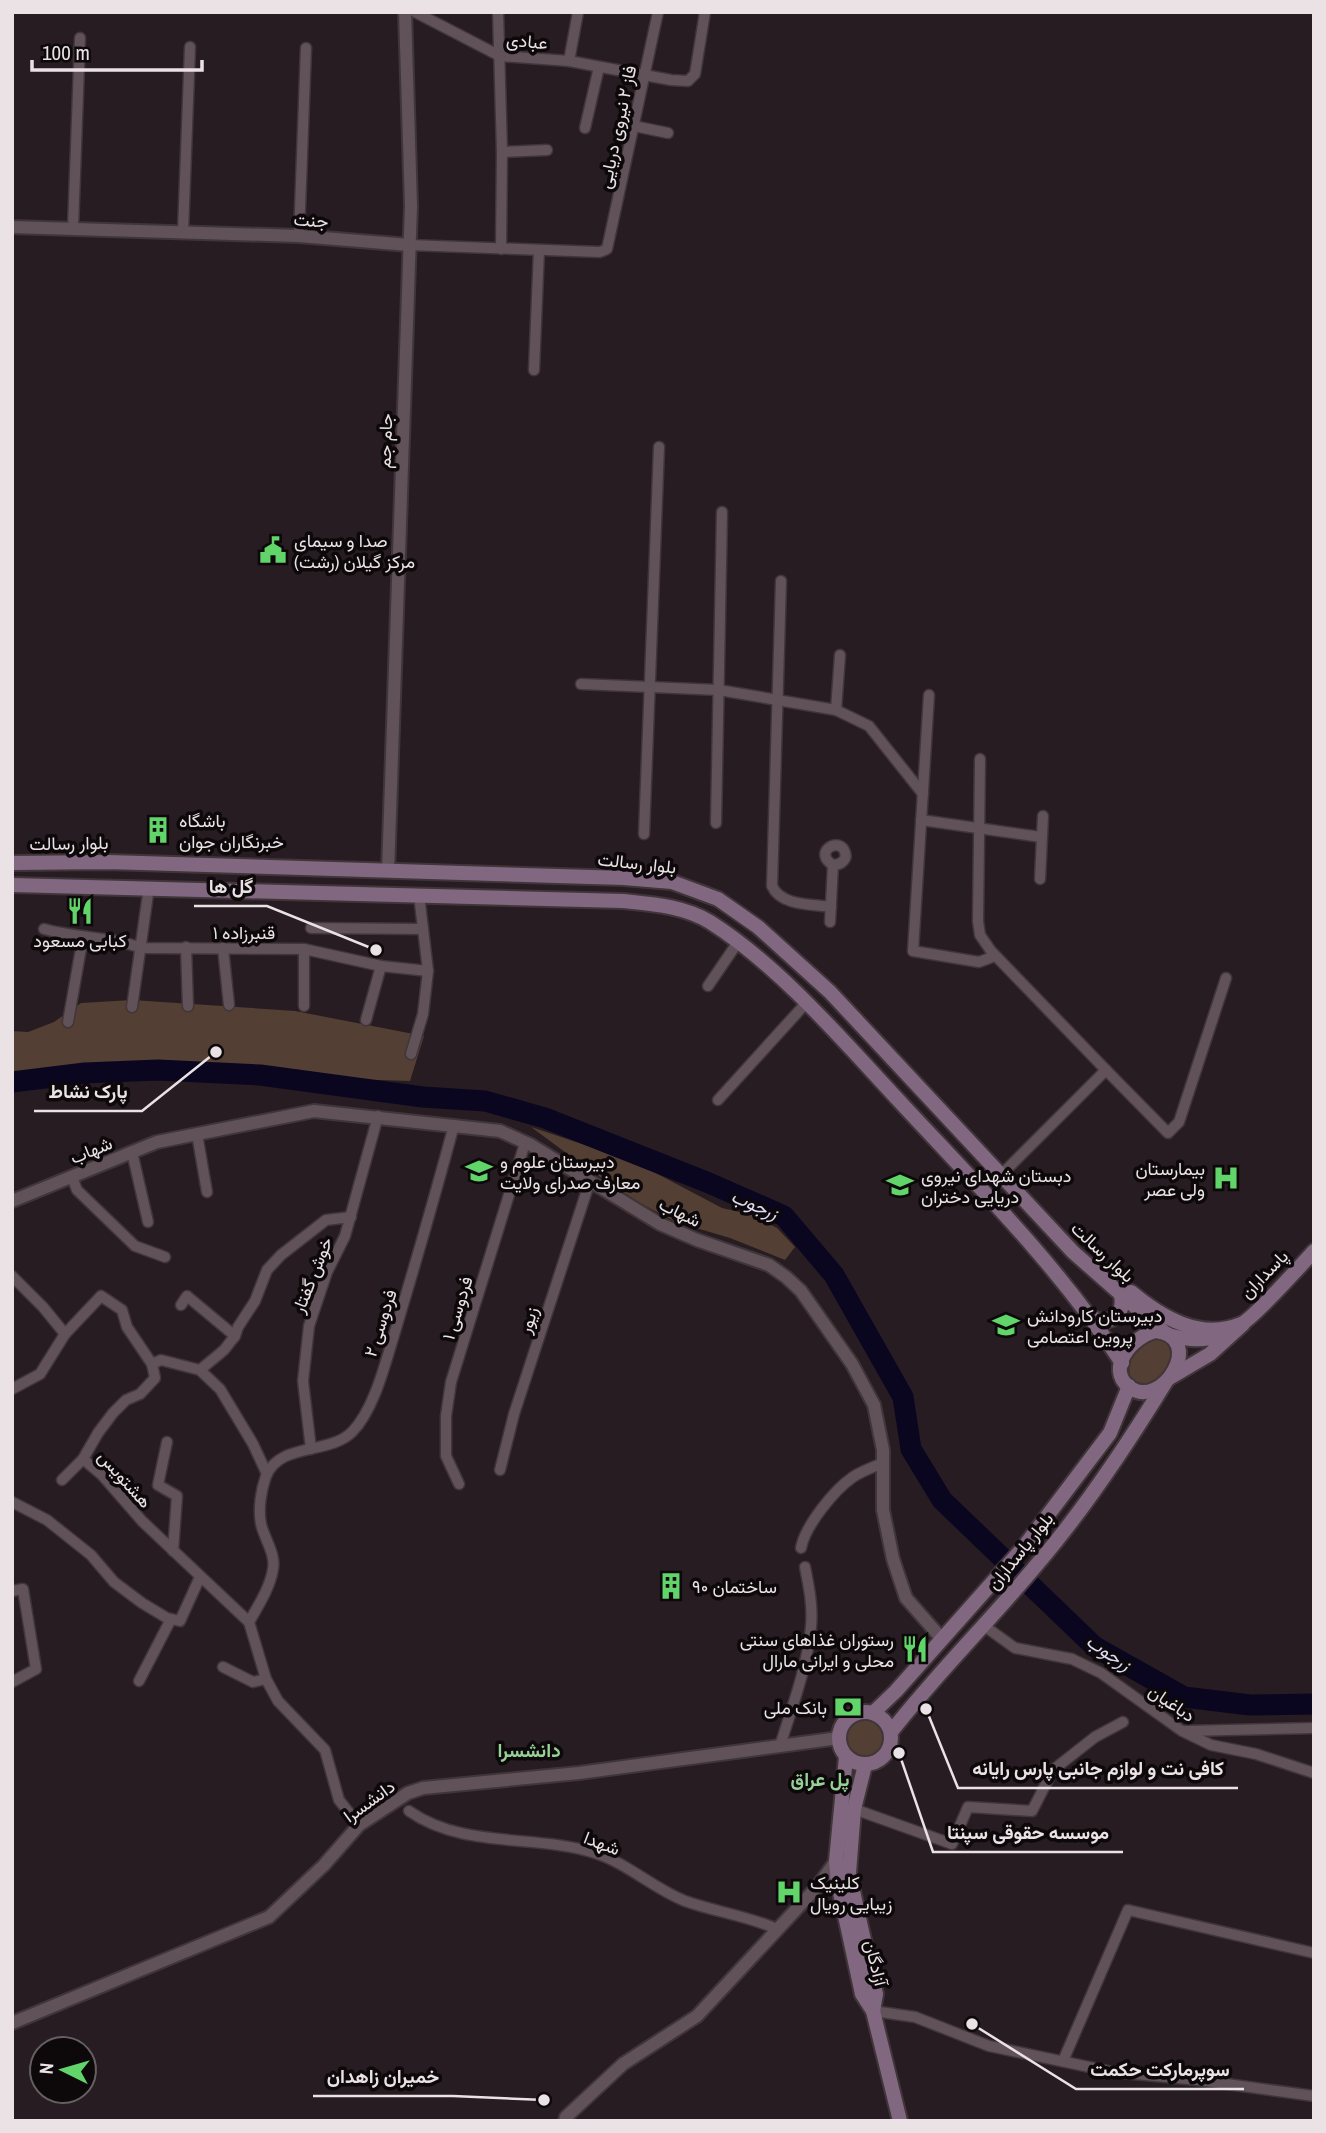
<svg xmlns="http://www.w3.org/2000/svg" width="1326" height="2133" font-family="'Archivo Narrow',Vazirmatn,sans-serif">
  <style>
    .green { fill: #533f33 }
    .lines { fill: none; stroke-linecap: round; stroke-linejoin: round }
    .river { stroke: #0b0620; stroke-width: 21 }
    .minor-casing { stroke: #40363a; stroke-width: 13 }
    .tertiary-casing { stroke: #40363a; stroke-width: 16 }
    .secondary-casing { stroke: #40363a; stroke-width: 18 }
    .minor { stroke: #605258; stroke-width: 10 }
    .tertiary { stroke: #605258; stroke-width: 12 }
    .secondary { stroke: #826781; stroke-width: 14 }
    .labels { text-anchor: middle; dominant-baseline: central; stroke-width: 7; stroke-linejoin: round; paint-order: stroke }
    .street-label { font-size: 18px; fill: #eae2e5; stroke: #0d080a }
    .poi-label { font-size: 18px; fill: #eae2e5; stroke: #0d080a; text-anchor: start }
    .water-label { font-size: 19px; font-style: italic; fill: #dddbf5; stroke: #0d080a }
    .neighbourhood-label { font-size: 19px; font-weight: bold; fill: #97d198; stroke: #0d080a }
    .leader { fill: none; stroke: #eae2e5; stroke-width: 2.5 }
    .callout-dot { fill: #eae2e5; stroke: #0d080a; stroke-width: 2.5 }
    .callout-label { font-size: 19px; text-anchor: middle; font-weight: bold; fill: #eae2e5; stroke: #0d080a; stroke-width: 7; stroke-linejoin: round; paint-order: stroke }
  </style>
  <rect width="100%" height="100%" fill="#271c21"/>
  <!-- green -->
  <g class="green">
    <polygon points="132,1000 295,1011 424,1036 410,1081 38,1069 12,1073 12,1031 28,1032 54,1022 81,1003"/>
    <polygon points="531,1127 633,1161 722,1208 753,1215 777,1228 795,1247 785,1260 730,1238 676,1222 640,1203 588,1169"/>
    <path d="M1159 1337C1188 1352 1156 1399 1130 1378 1126 1356 1138 1340 1159 1337Z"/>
    <circle cx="866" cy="1738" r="20"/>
  </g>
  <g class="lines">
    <!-- river -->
    <polyline class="river" points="12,1082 85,1073 158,1070 260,1075 423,1097 485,1101 545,1118 709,1183 784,1216 834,1275 903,1397 911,1449 942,1500 1095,1647 1184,1697 1250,1705 1314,1704"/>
    <defs>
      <g id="minor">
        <polyline points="415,12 500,56 569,61 671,80 688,81 695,74 705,12"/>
        <polyline points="498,12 502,152 501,249"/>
        <polyline points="569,61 578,12"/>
        <polyline points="634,126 668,133"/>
        <polyline points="585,128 599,67"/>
        <polyline points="502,152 547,150"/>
        <polyline points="73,228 80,38"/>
        <polyline points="183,232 190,47"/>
        <polyline points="299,236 306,48"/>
        <polyline points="409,245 600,252 607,249 658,12"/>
        <polyline points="534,370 539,250"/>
        <path d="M781 581 772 886C781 906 811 904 831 907"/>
        <polyline points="581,684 719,690 836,710 869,726 923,794"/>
        <polyline points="929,695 913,951 979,962 995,956"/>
        <polyline points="836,710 840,655"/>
        <polyline points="980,759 978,921 980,935 991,951 1106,1070 1000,1176"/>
        <polyline points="921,820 1041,837"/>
        <polyline points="716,823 722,512"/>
        <polyline points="644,834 659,447"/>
        <polyline points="1040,879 1043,816"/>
        <path d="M830 922 833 865C813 853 837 837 844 850 849 859 841 865 833 865"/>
        <polyline points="311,928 423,929"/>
        <path d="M44 929C76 938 110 936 141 948L304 949 381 966 428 971"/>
        <polyline points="186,947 188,1006"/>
        <polyline points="223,948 229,1005"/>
        <polyline points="304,949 304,1006"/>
        <polyline points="708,986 738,942"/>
        <polyline points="132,1007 149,887"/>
        <polyline points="366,1020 381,966"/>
        <polyline points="68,1022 83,937"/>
        <polyline points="411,1054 423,1014 428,971 419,895"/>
        <polyline points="1106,1070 1168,1133 1179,1122 1226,978"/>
        <polyline points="718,1100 807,1002"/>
        <polyline points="197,1134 207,1192"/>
        <polyline points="132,1152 148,1222"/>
        <polyline points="72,1177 77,1190 135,1246 165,1257"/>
        <polyline points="12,1276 43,1307 65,1334"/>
        <polyline points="181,1305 187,1296 235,1336"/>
        <polyline points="152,1364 161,1360 200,1370 220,1389 253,1444 267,1474"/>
        <polyline points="200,1370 224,1350 235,1336 238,1327 255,1301 267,1270 281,1255 326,1220 351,1217"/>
        <polyline points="12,1389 40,1374 65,1334 101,1296 122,1310 127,1327 152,1364 155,1378 140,1394 126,1400 113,1413 98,1433 83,1459 62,1480"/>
        <polyline points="167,1442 158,1485 177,1496 173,1551"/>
        <polyline points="311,1449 303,1381 309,1326 327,1272 345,1236 378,1116"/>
        <polyline points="83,1459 102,1475 142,1521 249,1622 266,1679 278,1701 325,1750 339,1800 359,1825"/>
        <polyline points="500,1470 514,1414 590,1181"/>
        <polyline points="459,1484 446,1456 446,1416 451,1382 525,1143"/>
        <polyline points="12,1502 47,1520 91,1555 114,1582 142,1603 167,1618 180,1621 200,1577"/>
        <path d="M801 1548C805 1526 834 1490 853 1477 862 1471 873 1467 883 1463"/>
        <polyline points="12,1591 23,1589 36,1669 12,1682"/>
        <path d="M249 1622C258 1606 270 1588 273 1569 276 1554 264 1538 261 1524 258 1509 261 1490 266 1476 280 1442 329 1455 352 1432 374 1410 385 1364 394 1335 415 1265 435 1196 454 1125"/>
        <polyline points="983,1625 1015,1648 1072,1659 1101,1673 1182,1731 1211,1745 1256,1754 1314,1773"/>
        <polyline points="223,1667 253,1682 266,1679"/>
        <polyline points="139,1681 171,1619"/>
        <polyline points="1185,1731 1314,1728"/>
        <path d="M780 1746C792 1707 807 1668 811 1627 813 1607 809 1587 805 1567"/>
        <polyline points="854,1809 952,1844 968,1807 1032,1811 1053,1770 1095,1737 1123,1722"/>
        <path d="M409 1811C463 1849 534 1834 595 1853 627 1863 654 1889 685 1901 716 1912 748 1916 777 1929"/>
        <polyline points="873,2011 915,2017 989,2046 1113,2072 1198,2080 1314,2096"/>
        <polyline points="1063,2061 1128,1910 1314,1953"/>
      </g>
      <g id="tertiary">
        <polyline points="12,227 299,236 409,245"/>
        <polyline points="388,871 411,206 405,12"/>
        <polyline points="12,1201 157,1142 314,1111 500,1131 531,1145 660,1224 697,1240 769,1265 786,1277 801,1291 852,1364 874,1405 883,1450 883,1510 893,1559 906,1598 942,1639"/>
        <polyline points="12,2023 269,1917 324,1865 359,1825 408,1793 423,1788 579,1773 839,1738"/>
        <polyline points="565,2121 566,2117 623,2064 697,2016 817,1887 836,1861"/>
      </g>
      <g id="secondary">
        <polyline points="12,863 108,862 624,878 672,882 718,899 758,927 830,992 1073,1252 1164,1332"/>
        <path d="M12 885 623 901C652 904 684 906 710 922 781 967 845 1043 902 1104 979 1187 1060 1268 1122 1363"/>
        <path d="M1131 1292C1161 1317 1200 1341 1241 1324 1252 1320 1302 1264 1314 1251"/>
        <path d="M1092 1318C1111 1326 1125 1315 1121 1295"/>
        <path d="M1156 1331C1207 1337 1162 1412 1129 1387 1105 1368 1133 1336 1156 1331Z"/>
        <path d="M1171 1377 1210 1354 1243 1324C1215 1339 1202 1343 1172 1336"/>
        <circle cx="865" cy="1738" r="26"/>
        <polyline points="873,1713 896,1691 1023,1548 1110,1433 1129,1386"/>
        <path d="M891 1732C937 1673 991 1620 1039 1562 1086 1507 1127 1445 1165 1383"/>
        <polyline points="846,1757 836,1861 838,1883 862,1994 873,2011 900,2121"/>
        <polyline points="865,1765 854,1809 849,1873 876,1994 873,2011"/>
      </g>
    </defs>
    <!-- minor casing -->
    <use href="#minor" class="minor-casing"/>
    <!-- tertiary casing -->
    <use href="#tertiary" class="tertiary-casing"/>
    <!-- secondary casing -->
    <use href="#secondary" class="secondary-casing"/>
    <!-- minor -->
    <use href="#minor" class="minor"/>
    <!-- tertiary -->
    <use href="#tertiary" class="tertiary"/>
    <!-- secondary -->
    <use href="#secondary" class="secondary"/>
  </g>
  <!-- icons -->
  <defs>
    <symbol id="civic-bare" viewBox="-9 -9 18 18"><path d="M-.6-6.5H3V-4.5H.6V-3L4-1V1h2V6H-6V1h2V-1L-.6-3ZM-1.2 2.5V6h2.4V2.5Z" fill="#61d46a" stroke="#0d080a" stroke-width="2.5" paint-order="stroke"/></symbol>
    <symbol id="building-bare" viewBox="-9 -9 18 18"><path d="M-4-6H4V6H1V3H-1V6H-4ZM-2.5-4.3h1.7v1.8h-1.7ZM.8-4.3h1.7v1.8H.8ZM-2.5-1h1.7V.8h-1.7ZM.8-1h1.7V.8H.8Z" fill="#61d46a" stroke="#0d080a" stroke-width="2.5" paint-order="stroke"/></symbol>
    <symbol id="restaurant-bare" viewBox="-9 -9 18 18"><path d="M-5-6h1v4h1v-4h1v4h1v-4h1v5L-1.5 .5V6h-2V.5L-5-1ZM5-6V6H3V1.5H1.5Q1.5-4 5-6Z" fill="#61d46a" stroke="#0d080a" stroke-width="2.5" paint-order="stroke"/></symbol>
    <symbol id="school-bare" viewBox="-9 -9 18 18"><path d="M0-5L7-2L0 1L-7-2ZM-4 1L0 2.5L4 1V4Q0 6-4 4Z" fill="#61d46a" stroke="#0d080a" stroke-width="2.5" paint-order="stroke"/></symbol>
    <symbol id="hospital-bare" viewBox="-9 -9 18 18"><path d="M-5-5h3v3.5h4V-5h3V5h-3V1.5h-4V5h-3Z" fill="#61d46a" stroke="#0d080a" stroke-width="2.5" paint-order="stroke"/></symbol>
    <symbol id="bank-bare" viewBox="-9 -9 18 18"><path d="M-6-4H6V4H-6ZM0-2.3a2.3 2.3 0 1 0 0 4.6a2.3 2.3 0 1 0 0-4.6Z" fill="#61d46a" stroke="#0d080a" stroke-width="2.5" paint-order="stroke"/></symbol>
  </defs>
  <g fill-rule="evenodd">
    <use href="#civic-bare" x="254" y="531" width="38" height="38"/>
    <use href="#building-bare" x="139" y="811" width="38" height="38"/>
    <use href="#restaurant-bare" x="61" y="892" width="38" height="38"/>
    <use href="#school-bare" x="460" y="1152" width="38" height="38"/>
    <use href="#hospital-bare" x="1207" y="1159" width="38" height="38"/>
    <use href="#school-bare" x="881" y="1166" width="38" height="38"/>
    <use href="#school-bare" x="987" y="1306" width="38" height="38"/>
    <use href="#building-bare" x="652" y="1567" width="38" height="38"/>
    <use href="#restaurant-bare" x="896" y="1630" width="38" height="38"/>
    <use href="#bank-bare" x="829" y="1688" width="38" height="38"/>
    <use href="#hospital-bare" x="770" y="1873" width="38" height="38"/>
  </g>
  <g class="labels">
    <!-- street labels -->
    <g class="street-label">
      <text transform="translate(527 41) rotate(5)">عبادی</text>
      <text transform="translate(617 127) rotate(-78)">فاز ۲ نیروی دریایی</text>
      <text transform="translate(311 220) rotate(4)">جنت</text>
      <text transform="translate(385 441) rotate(-88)">جام جم</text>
      <text transform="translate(69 843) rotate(-1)">بلوار رسالت</text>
      <text transform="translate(637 863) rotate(6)">بلوار رسالت</text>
      <text x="244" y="932">قنبرزاده ۱</text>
      <text transform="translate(91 1150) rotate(-22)">شهاب</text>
      <text transform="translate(680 1212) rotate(26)">شهاب</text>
      <text transform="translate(1103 1252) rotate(43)">بلوار رسالت</text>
      <text transform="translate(1264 1274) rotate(-46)">پاسداران</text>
      <text transform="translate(312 1275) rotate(-68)">خوش گفتار</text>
      <text transform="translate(457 1308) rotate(-73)">فردوسی ۱</text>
      <text transform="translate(528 1320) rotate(-72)">زیور</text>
      <text transform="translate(380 1323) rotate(-72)">فردوسی ۲</text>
      <text transform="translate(125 1479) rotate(48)">هشتویس</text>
      <text transform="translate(1020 1551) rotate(-51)">بلوار پاسداران</text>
      <text transform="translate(1172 1703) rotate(34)">دباغیان</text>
      <text transform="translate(369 1801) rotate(-36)">دانشسرا</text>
      <text transform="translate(602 1843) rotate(21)">شهدا</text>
      <text transform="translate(876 1963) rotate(76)">آزادگان</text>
    </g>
    <!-- poi labels -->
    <g class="poi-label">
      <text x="294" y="540">صدا و سیمای<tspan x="294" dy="21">مرکز گیلان (رشت)</tspan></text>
      <text x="179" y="820">باشگاه<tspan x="179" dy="21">خبرنگاران جوان</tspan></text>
      <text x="80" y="940" text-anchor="middle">کبابی مسعود</text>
      <text x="500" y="1161">دبیرستان علوم و<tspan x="500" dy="21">معارف صدرای ولایت</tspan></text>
      <text x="1205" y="1168" text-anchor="end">بیمارستان<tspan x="1205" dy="21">ولی عصر</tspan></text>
      <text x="921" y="1175">دبستان شهدای نیروی<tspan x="921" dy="21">دریایی دختران</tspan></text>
      <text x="1027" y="1315">دبیرستان کارودانش<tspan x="1027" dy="21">پروین اعتصامی</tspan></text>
      <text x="692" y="1586">ساختمان ۹۰</text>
      <text x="894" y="1639" text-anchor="end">رستوران غذاهای سنتی<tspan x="894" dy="21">محلی و ایرانی مارال</tspan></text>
      <text x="827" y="1707" text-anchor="end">بانک ملی</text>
      <text x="810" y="1882">کلینیک<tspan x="810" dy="21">زیبایی رویال</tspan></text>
    </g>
    <!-- water labels -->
    <g class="water-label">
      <text transform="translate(755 1204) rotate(23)">زرجوب</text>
      <text transform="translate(1109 1652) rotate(34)">زرجوب</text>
    </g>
    <!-- neighbourhood labels -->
    <g class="neighbourhood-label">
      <text x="529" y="1750">دانشسرا</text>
      <text x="820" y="1779">پل عراق</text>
    </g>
  </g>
  <!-- callouts -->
  <path class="leader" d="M376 950L267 906H194M216 1052L142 1111H34M926 1709L958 1788H1238M899 1753L933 1852H1123M972 2024L1076 2089H1244M544 2100L453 2096H313"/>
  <g class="callout-dot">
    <circle cx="376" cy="950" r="7"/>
    <circle cx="216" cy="1052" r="7"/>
    <circle cx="926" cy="1709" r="7"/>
    <circle cx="899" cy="1753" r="7"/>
    <circle cx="972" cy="2024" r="7"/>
    <circle cx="544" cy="2100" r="7"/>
  </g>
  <g class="callout-label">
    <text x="231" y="893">گل ها</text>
    <text x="88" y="1098">پارک نشاط</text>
    <text x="1098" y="1775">کافی نت و لوازم جانبی پارس رایانه</text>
    <text x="1028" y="1839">موسسه حقوقی سپنتا</text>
    <text x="1160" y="2076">سوپرمارکت حکمت</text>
    <text x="383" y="2083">خمیران زاهدان</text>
  </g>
  <!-- border -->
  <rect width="1326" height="2133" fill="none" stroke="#eae2e5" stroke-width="28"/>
  <!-- north arrow -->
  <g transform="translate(63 2070) rotate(275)"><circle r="33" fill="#0d080a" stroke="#655f62" stroke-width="2"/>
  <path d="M0-5L12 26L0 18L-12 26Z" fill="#61d46a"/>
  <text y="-10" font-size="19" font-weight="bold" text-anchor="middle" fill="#eae2e5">N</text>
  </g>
  <!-- scale -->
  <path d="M32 60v10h170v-10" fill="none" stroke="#eae2e5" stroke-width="3.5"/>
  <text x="42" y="60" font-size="21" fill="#eae2e5" stroke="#0d080a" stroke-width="5" paint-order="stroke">100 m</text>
</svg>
